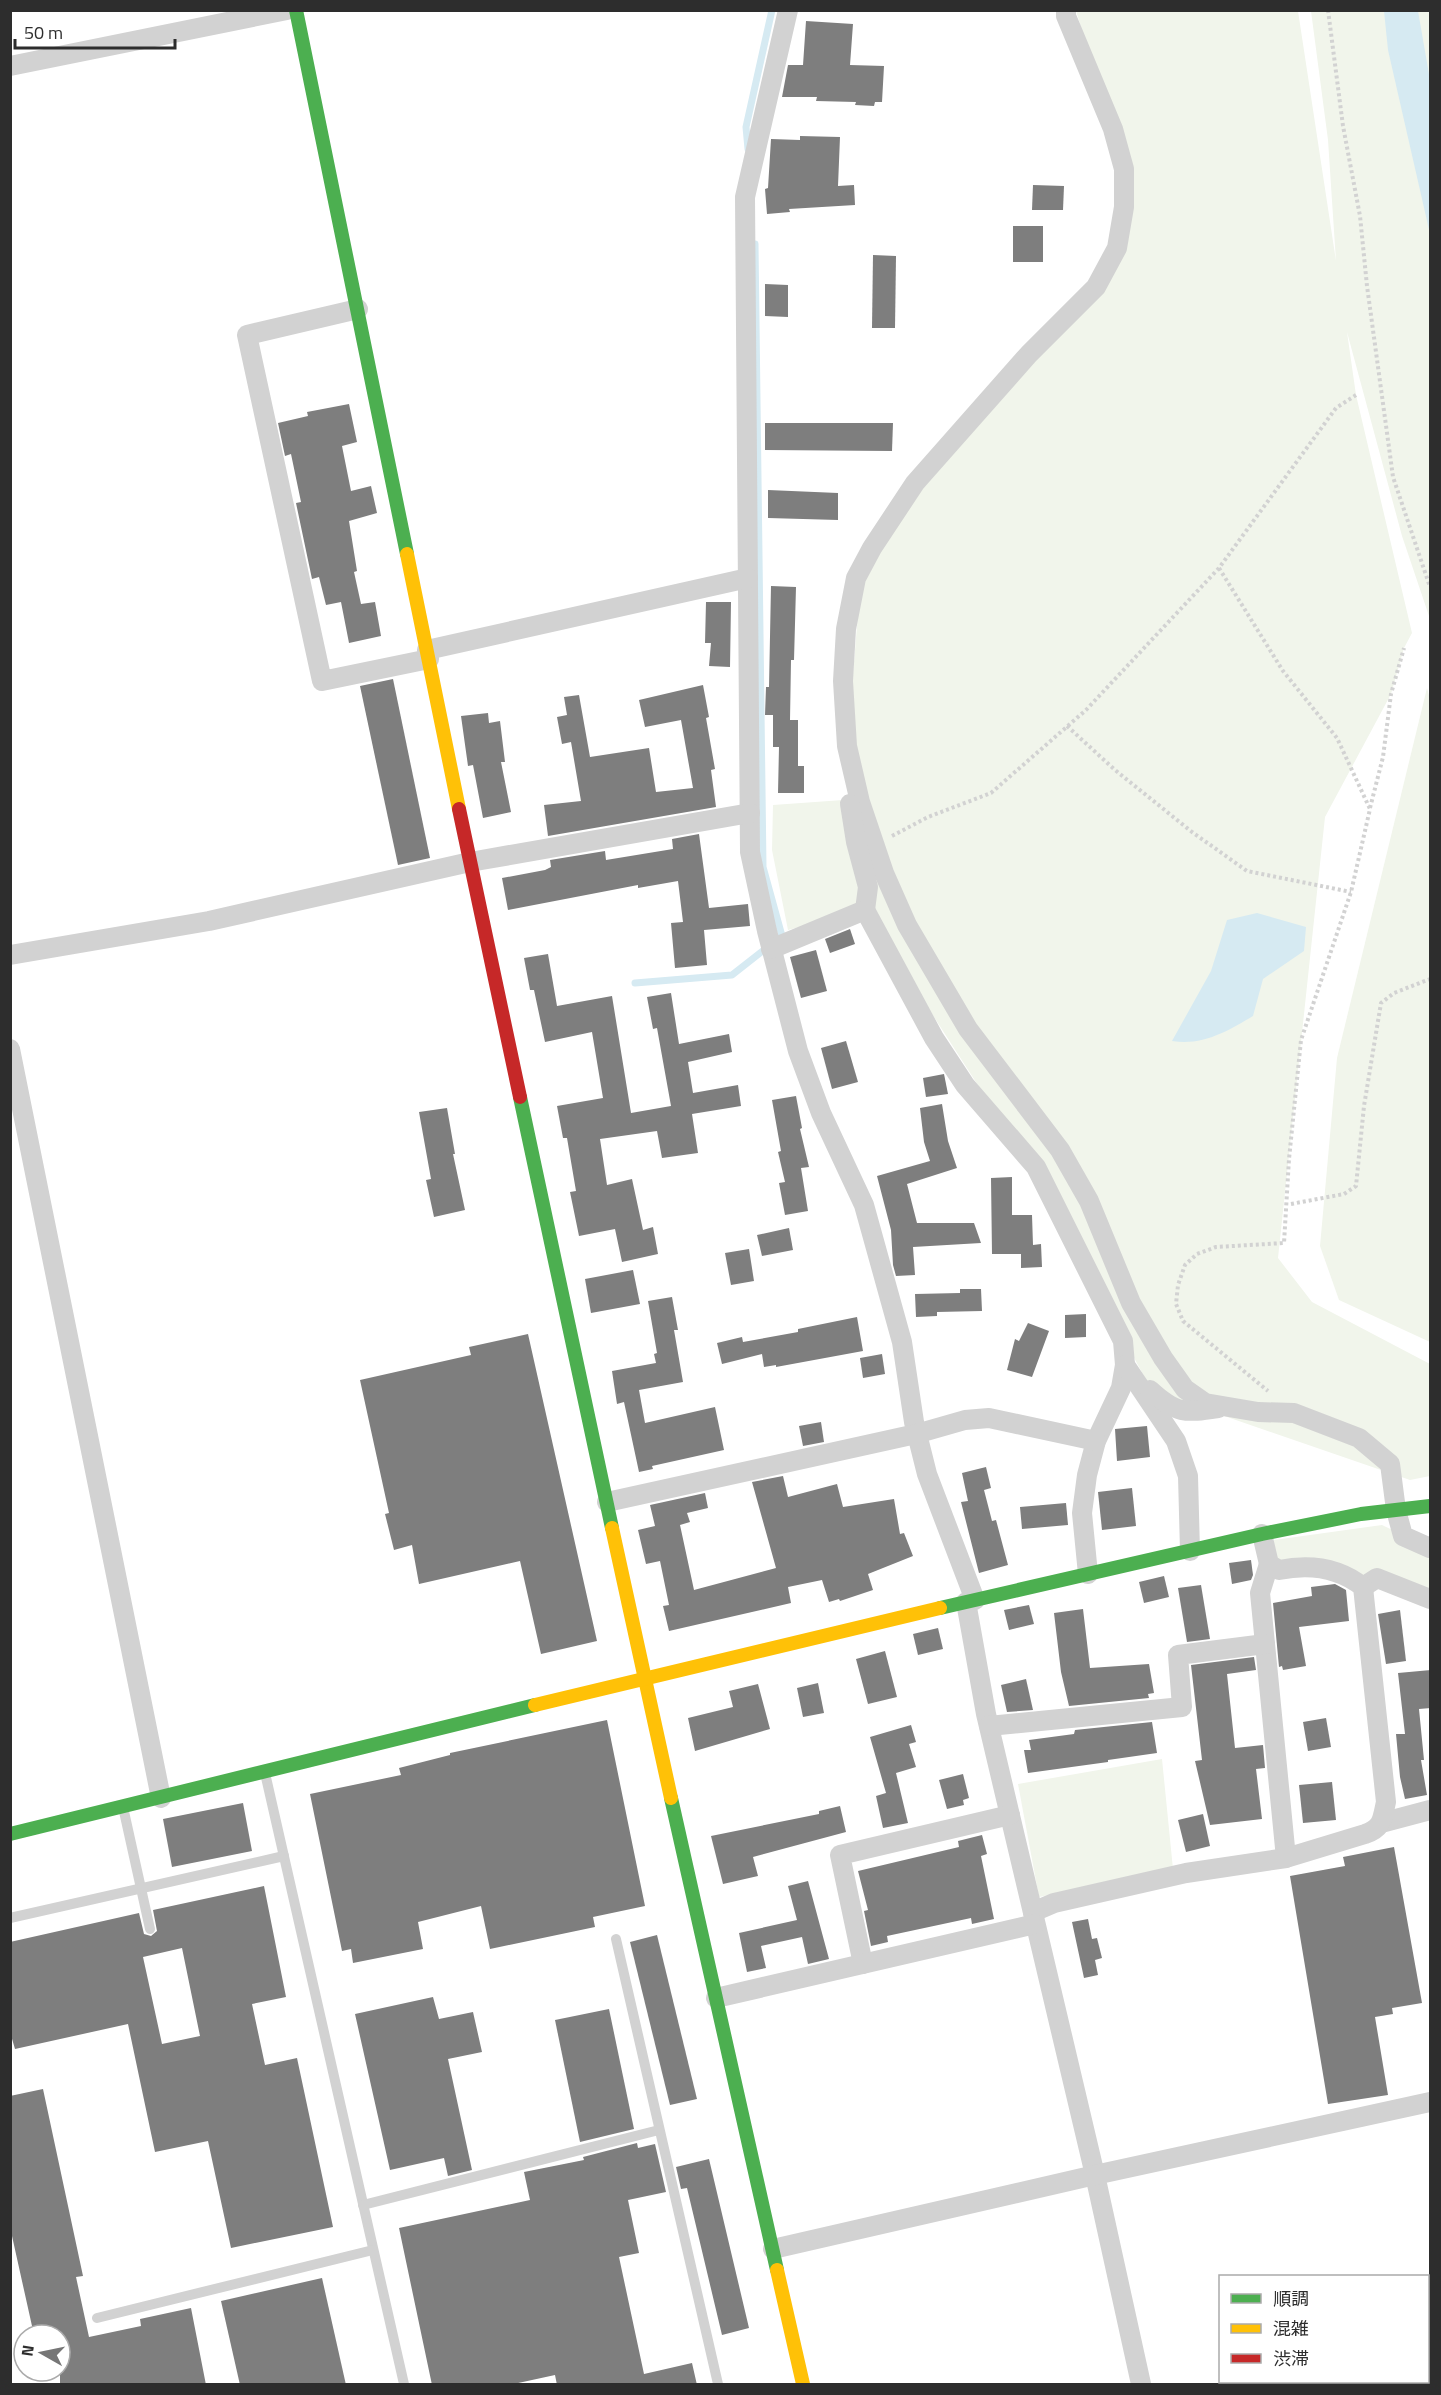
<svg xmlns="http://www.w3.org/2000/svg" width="1441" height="2395" font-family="'Titillium Web','Noto Sans JP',sans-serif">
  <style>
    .green { fill: #f1f5eb }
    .water { fill: #d6eaf2 }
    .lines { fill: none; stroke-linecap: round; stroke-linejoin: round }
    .stream { stroke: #d6eaf2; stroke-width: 7 }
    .building { fill: #7e7e7e; fill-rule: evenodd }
    .path { stroke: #d2d2d2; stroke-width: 4; stroke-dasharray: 3 3; stroke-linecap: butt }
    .lane { stroke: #d2d2d2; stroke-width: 10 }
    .street { stroke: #d2d2d2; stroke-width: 20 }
    .fast { stroke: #4caf50; stroke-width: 14 }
    .slow { stroke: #ffc107; stroke-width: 14 }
    .jam { stroke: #c62828; stroke-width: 14 }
  </style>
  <rect width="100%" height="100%" fill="#fff"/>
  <!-- green -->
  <g class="green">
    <polygon points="1076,11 1298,11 1336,261 1328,140 1311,11 1430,11 1430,619 1402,536 1347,332 1356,395 1412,633 1404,648 1391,694 1325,817 1278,1258 1312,1302 1430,1364 1430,1476 1410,1480 1152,1391 1092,1280 1012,1138 865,910 788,930 772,850 773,805 843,800 857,844 847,746 862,566 957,436 1117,248 1113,129"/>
    <polygon points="1427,688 1430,699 1430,1342 1339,1300 1320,1246 1337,1058"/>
    <polygon points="1382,1525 1430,1548 1430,1599 1274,1567 1274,1540"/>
    <polygon points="1162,1759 1173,1869 1039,1897 1018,1784"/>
  </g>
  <!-- water -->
  <g class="water">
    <polygon points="1384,11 1418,11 1430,80 1430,234 1388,50"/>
    <path d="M1257 913 1306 927 1304 951 1263 979 1253 1016C1228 1031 1203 1046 1172 1041L1211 971 1227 920Z"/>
  </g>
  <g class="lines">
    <!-- stream -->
    <g class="stream">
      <polyline points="748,149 746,127 772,10"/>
      <polyline points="755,244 763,867 782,936 778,939"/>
      <polyline points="635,983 732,975 769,946"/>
    </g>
  </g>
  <!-- building -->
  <g class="building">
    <polygon points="806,21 853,24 850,65 884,66 882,102 875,102 874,106 855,105 856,102 816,101 817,97 782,97 788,65 803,65"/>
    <polygon points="800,136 840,137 838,186 854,185 855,205 789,209 790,212 767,214 765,189 768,188 771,139 800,140"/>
    <polygon points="1033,185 1064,186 1063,210 1032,210"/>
    <rect x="1013" y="226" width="30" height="36"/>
    <polygon points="873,255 896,256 895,328 872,328"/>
    <polygon points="765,284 788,285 788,317 765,316"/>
    <polygon points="349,404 357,442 342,446 351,491 371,486 377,513 349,521 357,571 354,572 361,604 375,602 381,636 349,643 341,602 326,605 319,577 312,579 296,503 301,502 291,454 285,456 278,423 308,416 307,412"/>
    <polygon points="765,423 893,423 892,451 765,450"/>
    <polygon points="768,490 838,493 838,520 768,518"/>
    <polygon points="771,586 796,587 794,660 791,660 790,720 798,720 798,766 804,766 804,793 778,793 779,747 773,747 773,715 765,715 766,687 769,687"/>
    <polygon points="706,602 731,602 730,667 709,666 711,643 705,643"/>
    <polygon points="393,679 430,858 398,865 360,686"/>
    <polygon points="703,685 709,717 706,718 715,769 711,770 716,807 548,836 544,805 581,801 571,742 562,744 557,717 567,715 564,697 579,695 590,757 649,748 656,792 693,788 681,720 645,727 639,700"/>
    <polygon points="488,713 489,723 500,721 505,762 501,762 511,812 483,818 473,765 468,766 461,716"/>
    <polygon points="699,834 709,908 748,904 750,926 704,930 707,965 675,968 671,923 683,922 678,881 638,888 638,885 508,910 502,878 545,870 551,867 550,860 605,851 606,860 673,849 672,839"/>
    <polygon points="850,929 855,944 830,953 825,939"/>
    <polygon points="816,950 827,991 801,998 790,957"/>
    <polygon points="548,954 557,1006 612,996 631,1113 671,1106 657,1028 653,1029 647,997 671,993 679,1044 729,1034 732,1052 688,1062 693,1093 738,1085 741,1106 692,1114 698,1153 662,1158 657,1131 600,1139 607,1185 632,1179 643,1230 653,1227 658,1254 622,1262 615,1229 579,1236 570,1192 576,1191 567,1138 563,1138 557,1106 603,1098 592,1032 545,1042 534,990 530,990 524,958"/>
    <polygon points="846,1041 858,1082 832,1089 821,1048"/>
    <polygon points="944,1074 948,1094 926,1097 923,1078"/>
    <polygon points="796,1096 802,1128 800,1129 809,1167 801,1168 808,1211 785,1215 779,1183 785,1182 778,1152 781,1151 772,1100"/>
    <polygon points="942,1104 948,1141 957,1168 907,1184 917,1223 974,1223 981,1243 913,1247 915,1275 896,1276 893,1265 891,1230 877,1176 930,1161 924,1142 920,1108"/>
    <polygon points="447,1108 455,1154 453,1154 465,1210 434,1217 426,1180 431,1179 419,1112"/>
    <polygon points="1012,1177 1012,1215 1032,1215 1033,1245 1041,1244 1042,1267 1021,1268 1021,1254 992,1254 991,1178"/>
    <polygon points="789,1228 793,1250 762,1256 757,1235"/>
    <polygon points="749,1249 754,1281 731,1285 725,1253"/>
    <polygon points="633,1270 640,1304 591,1313 585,1279"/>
    <polygon points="960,1289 981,1289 982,1311 937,1312 937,1316 916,1317 915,1294 960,1293"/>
    <polygon points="672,1297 678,1330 674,1330 683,1382 639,1390 645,1423 715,1407 724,1450 652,1466 653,1469 639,1472 624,1402 617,1404 612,1371 656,1363 654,1354 657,1353 648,1301"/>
    <polygon points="1086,1314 1086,1337 1065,1338 1065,1315"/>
    <polygon points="857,1317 863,1351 776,1367 776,1365 764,1367 762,1354 722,1364 717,1343 742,1337 743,1342 798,1332 798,1329"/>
    <polygon points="1028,1323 1049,1331 1032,1377 1007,1370 1015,1339 1019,1341"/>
    <polygon points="528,1334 597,1641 541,1654 520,1561 419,1584 412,1545 394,1550 385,1514 389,1513 360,1380 471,1355 469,1347"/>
    <polygon points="882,1354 885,1374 863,1378 860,1358"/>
    <polygon points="821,1422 824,1442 803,1446 799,1426"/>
    <polygon points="1147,1426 1150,1457 1117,1461 1115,1429"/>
    <polygon points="986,1467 991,1488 984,1490 992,1521 996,1520 1008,1565 979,1573 961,1502 968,1501 962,1473"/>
    <polygon points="783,1476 788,1497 837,1484 843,1507 894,1499 900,1534 904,1533 913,1556 868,1574 873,1590 840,1601 839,1599 829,1602 822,1580 788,1587 791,1603 669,1631 663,1606 669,1605 660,1561 646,1564 638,1530 655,1526 650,1505 705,1493 708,1508 687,1513 690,1522 680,1525 694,1590 776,1568 752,1482"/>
    <polygon points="1132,1488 1136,1526 1102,1530 1098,1492"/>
    <polygon points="1066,1503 1068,1525 1022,1529 1020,1507"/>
    <polygon points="1251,1560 1253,1575 1251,1580 1232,1584 1229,1563"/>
    <polygon points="1164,1576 1169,1597 1144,1603 1139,1582"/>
    <polygon points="1335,1584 1346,1590 1349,1621 1299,1627 1306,1666 1283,1670 1282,1666 1279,1667 1273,1603 1312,1596 1311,1587"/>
    <polygon points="1201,1585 1210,1639 1187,1642 1178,1588"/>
    <polygon points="1029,1605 1034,1624 1009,1630 1004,1610"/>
    <polygon points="1083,1609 1090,1668 1149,1664 1154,1693 1148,1694 1149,1698 1069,1706 1061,1672 1054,1613"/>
    <polygon points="1400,1610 1406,1661 1386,1664 1378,1614"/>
    <polygon points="938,1628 943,1649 918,1655 913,1634"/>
    <polygon points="885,1651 897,1697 868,1704 856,1659"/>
    <polygon points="1254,1657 1256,1670 1227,1674 1235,1748 1263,1745 1265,1768 1256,1769 1262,1819 1210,1825 1195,1761 1202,1760 1191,1665"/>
    <polygon points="1431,1670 1431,1708 1419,1709 1424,1760 1421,1760 1427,1795 1405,1799 1400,1777 1396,1734 1405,1734 1398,1673"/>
    <polygon points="1026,1679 1033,1710 1007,1712 1001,1685"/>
    <polygon points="818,1683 824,1713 803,1717 797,1688"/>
    <polygon points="758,1684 770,1729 695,1751 688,1718 733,1707 729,1691"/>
    <polygon points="1326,1718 1331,1747 1308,1751 1303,1722"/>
    <polygon points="607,1720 645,1906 593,1917 595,1927 490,1949 481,1906 418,1922 423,1949 353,1963 351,1949 342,1951 310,1794 401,1775 399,1768 450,1755 450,1753"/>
    <polygon points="1152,1722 1157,1753 1108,1760 1108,1762 1028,1773 1024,1750 1031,1750 1029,1740 1074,1734 1075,1730"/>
    <polygon points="911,1725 916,1742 909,1744 916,1767 896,1773 908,1823 883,1828 876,1796 886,1793 870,1737"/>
    <polygon points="963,1774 969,1798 963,1800 964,1805 947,1809 939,1780"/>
    <polygon points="1332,1782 1336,1820 1303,1823 1299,1785"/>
    <polygon points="243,1803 252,1851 172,1867 163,1819"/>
    <polygon points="840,1806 846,1832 753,1857 758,1876 723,1884 711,1836 819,1814 819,1811"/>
    <polygon points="1203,1814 1210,1846 1186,1852 1178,1820"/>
    <polygon points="982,1835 987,1854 981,1856 994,1919 972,1924 971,1918 887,1936 888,1942 871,1946 864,1911 868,1910 858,1871 959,1847 958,1841"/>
    <polygon points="1394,1847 1422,2003 1392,2008 1393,2014 1375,2017 1388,2095 1328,2104 1290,1876 1345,1866 1343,1857"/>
    <polygon points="808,1881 829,1959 808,1964 802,1937 761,1946 766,1968 747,1972 739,1933 797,1920 788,1886"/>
    <path d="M264 1886 286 1997 252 2004 265 2065 297 2058 333 2227 231 2248 208 2141 155 2152 128 2024 15 2049 10 2032V1942L139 1913 144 1934 151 1936 157 1931 153 1910ZM182 1948 200 2036 162 2044 143 1957Z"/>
    <polygon points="1088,1919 1092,1939 1097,1938 1102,1958 1095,1960 1098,1975 1084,1978 1072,1922"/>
    <polygon points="657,1935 697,2099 670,2105 630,1942"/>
    <polygon points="433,1997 439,2019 473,2012 482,2052 448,2059 472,2170 448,2176 444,2158 390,2170 355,2014"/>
    <polygon points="609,2009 634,2129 580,2142 555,2020"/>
    <polygon points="43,2089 83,2276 76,2277 89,2337 141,2326 140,2319 191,2308 206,2385 60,2385 60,2335 34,2335 10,2227 10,2096"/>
    <polygon points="637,2143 638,2148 655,2144 666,2192 628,2200 639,2253 619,2257 644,2374 692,2363 697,2385 557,2385 555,2375 509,2385 432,2385 399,2228 530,2200 524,2172 584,2160 583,2157"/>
    <polygon points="709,2159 749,2328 722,2335 687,2188 681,2189 676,2167"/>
    <polygon points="322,2278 346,2385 240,2385 221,2301"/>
  </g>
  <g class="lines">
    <!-- path -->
    <g class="path">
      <polyline points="1328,10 1343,126 1360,216 1367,286 1393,477 1430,587"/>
      <polyline points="1219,568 1283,671 1337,738 1370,809 1351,892 1301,1040 1289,1159 1284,1243 1216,1247 1197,1254 1185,1265 1178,1285 1176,1304 1183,1321 1268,1391"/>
      <polyline points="1067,726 1115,770 1192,832 1247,871 1351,892"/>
      <polyline points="1370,808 1383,757 1391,694 1404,648"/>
      <polyline points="892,836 928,817 991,793 1086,710 1219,568 1336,408 1356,395"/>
      <polyline points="1291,1204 1344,1194 1356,1186 1364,1106 1381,1003 1394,993 1430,979"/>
    </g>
    <!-- lane -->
    <g class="lane">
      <polyline points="265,1773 404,2384"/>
      <polyline points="123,1807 150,1929"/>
      <polyline points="10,1918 284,1856"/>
      <polyline points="616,1939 718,2384"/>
      <polyline points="363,2205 659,2130"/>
      <polyline points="97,2318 373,2250"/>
    </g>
    <!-- street -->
    <g class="street">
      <polyline points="788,10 745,197 750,852 767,931 798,1051 821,1113 864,1205 902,1342 914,1422 927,1474 975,1600"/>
      <polyline points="1066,10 1066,16 1113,129 1124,169 1124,207 1117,248 1096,287 1029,354 915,483 872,548 856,578 846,629 843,681 847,746 860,802 884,873 907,925 968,1029 1060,1150 1089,1201 1131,1303 1163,1358 1185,1389 1205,1403 1258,1412 1294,1413 1359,1438 1390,1464 1396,1510 1403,1536 1430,1548"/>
      <polyline points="10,66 287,10"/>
      <polyline points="358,309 247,335 322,681 429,659"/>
      <polyline points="427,650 748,578"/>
      <polyline points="850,804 856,842 868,887 865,910"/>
      <polyline points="771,949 865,910 934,1038 965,1085 1036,1167 1123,1341 1125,1365 1121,1388 1096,1441 1087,1475 1082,1513 1088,1574"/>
      <polyline points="10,955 209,921 470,862 750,813"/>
      <polyline points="10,1049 161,1798"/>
      <polyline points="1125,1365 1176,1441 1188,1476 1190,1551"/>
      <path d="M1150 1390C1176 1414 1185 1413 1218 1408"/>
      <polyline points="607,1502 916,1434 965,1420 989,1418 1096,1441"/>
      <polyline points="1269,1564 1260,1593 1286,1858"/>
      <polyline points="1363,1587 1377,1578 1430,1599"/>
      <polyline points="966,1602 986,1714 1095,2175 1141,2384"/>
      <polyline points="989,1726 1182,1707 1178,1655 1265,1644"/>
      <polyline points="1381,1823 1430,1810"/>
      <path d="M1033 1912 1054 1903 1186 1873 1286 1858 1365 1834C1383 1828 1382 1819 1386 1802L1363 1587C1338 1567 1309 1564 1279 1570L1269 1564 1262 1534"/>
      <polyline points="863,1964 840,1855 1010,1815"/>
      <polyline points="716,1998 1035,1924"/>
      <polyline points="773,2249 1095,2175 1430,2102"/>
    </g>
    <!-- fast -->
    <g class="fast">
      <polyline points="296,10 407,554"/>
      <polyline points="520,1097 612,1528"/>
      <polyline points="940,1608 1262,1534 1361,1514 1430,1506"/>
      <polyline points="671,1798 777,2270"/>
      <polyline points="10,1834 535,1705"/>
    </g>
    <!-- slow -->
    <g class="slow">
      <polyline points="407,554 459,809"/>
      <polyline points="612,1528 671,1798"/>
      <polyline points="535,1705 940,1608"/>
      <polyline points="777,2270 803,2384"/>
    </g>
    <!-- jam -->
    <polyline class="jam" points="459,809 520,1097"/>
  </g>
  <!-- border -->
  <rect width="1441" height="2395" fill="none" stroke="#2d2d2d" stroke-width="24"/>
  <!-- legend -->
  <rect x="1219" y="2275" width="210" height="108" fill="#ffffff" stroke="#ababab" stroke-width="1.5"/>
  <rect x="1231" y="2294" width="30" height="9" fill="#4caf50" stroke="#ababab" stroke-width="1.5"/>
  <text x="1273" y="2305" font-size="18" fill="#2d2d2d">順調</text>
  <rect x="1231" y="2324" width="30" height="9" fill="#ffc107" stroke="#ababab" stroke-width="1.5"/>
  <text x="1273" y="2335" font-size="18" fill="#2d2d2d">混雑</text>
  <rect x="1231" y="2354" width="30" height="9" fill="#c62828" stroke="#ababab" stroke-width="1.5"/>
  <text x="1273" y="2365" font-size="18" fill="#2d2d2d">渋滞</text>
  <!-- north arrow -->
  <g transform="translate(42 2353) rotate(279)"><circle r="28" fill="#ffffff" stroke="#ababab" stroke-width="1.5"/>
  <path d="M0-4.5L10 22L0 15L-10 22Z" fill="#767676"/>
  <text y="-9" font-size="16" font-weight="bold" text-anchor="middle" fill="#2d2d2d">N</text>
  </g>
  <!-- scale -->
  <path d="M15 39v9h160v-9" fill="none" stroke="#2d2d2d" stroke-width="3"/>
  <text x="24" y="39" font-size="18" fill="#2d2d2d" stroke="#ffffff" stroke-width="4.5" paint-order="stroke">50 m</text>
</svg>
